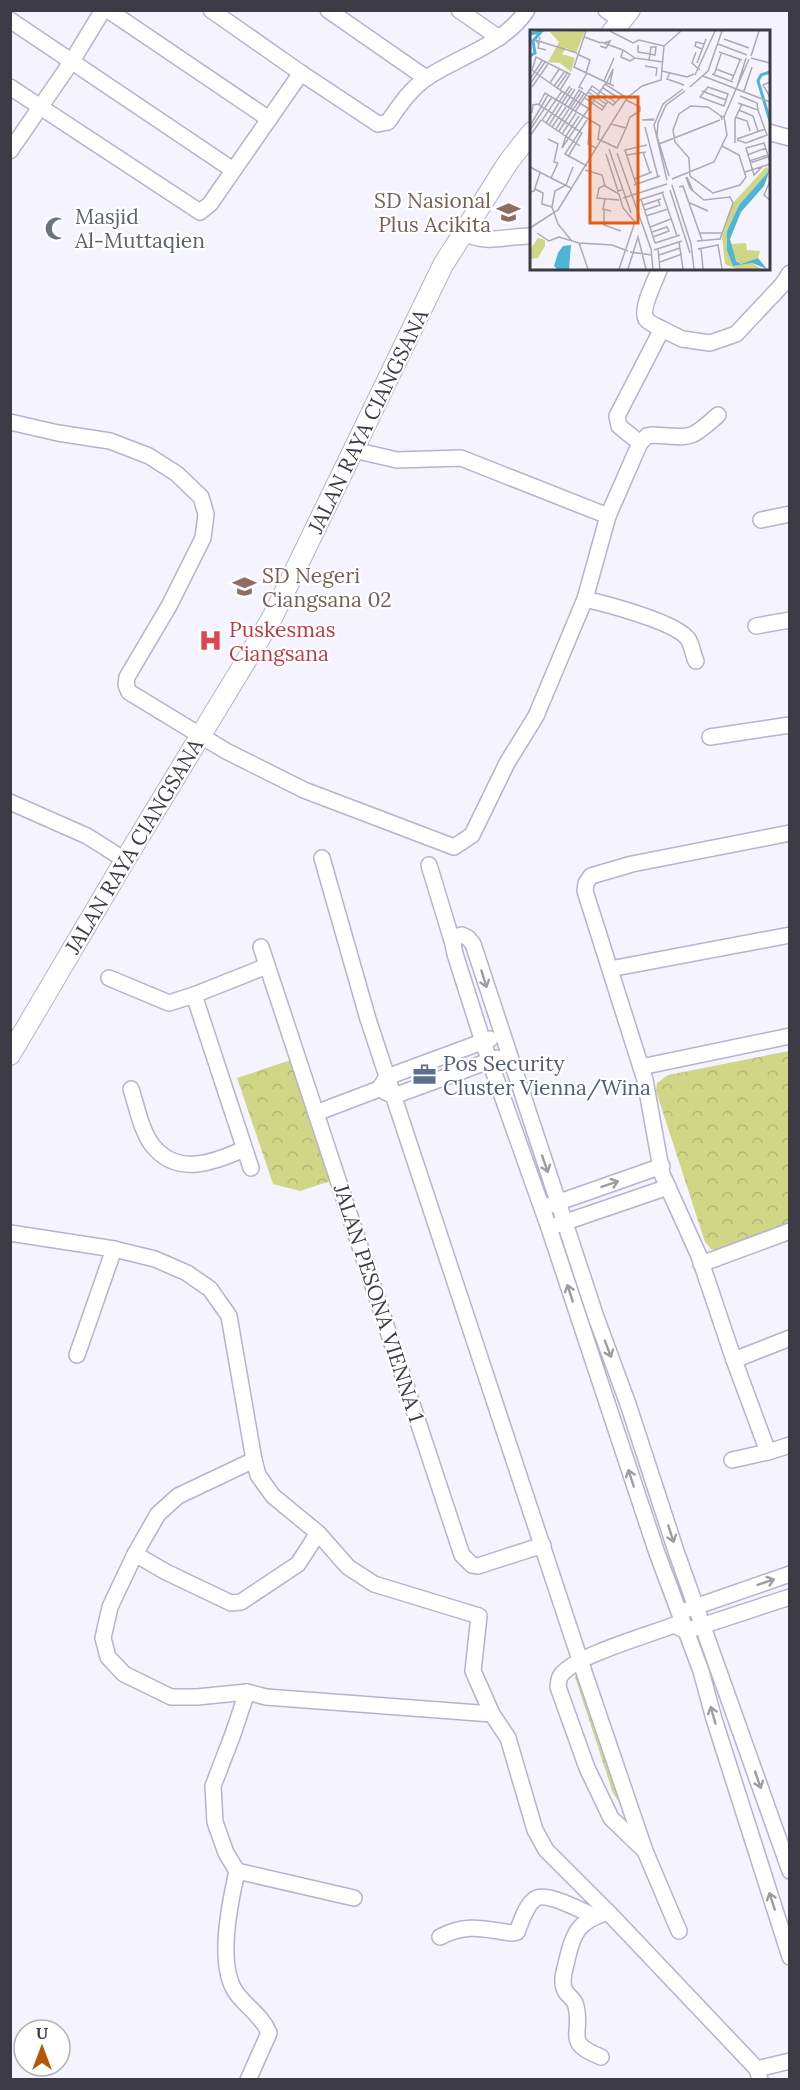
<svg xmlns="http://www.w3.org/2000/svg" width="800" height="2090" font-family="Lora,serif">
  <style>
    .park { fill: url(#park-crowns) }
    .lines { fill: none; stroke-linecap: round; stroke-linejoin: round }
    .minor-casing { stroke: #b7b2cd; stroke-width: 18 }
    .major-casing { stroke: #b7b2cd; stroke-width: 22 }
    .minor { stroke: #fff; stroke-width: 15 }
    .major { stroke: #fff; stroke-width: 20 }
    .oneway { stroke: #9e9ca2 }
    .labels { text-anchor: middle; dominant-baseline: central; stroke-width: 4.5; stroke-linejoin: round; paint-order: stroke }
    .education-label { font-size: 21px; fill: #785e54; stroke: #fff; text-anchor: end }
    .worship-label { font-size: 21px; fill: #5b616d; stroke: #fff; text-anchor: start }
    .street-label { font-size: 21px; fill: #3c3a45; stroke: #fff }
    .health-label { font-size: 21px; fill: #be3a42; stroke: #fff; text-anchor: start }
    .service-label { font-size: 21px; fill: #4e5e75; stroke: #fff; text-anchor: start }
    .inset-river { fill: none; stroke: #4fb4d5; stroke-width: 3 }
    .inset-road { fill: none; stroke: #aba9b4; stroke-width: 1.5 }
    .view { fill: #e8590c; fill-opacity: 0.15; stroke: #e8590c; stroke-width: 3 }
    .inset-edge { fill: none; stroke: #3c3a45; stroke-width: 3 }
  </style>
  <defs>
    <pattern id="park-crowns" width="20" height="18" patternUnits="userSpaceOnUse" patternTransform="scale(1.5)"><rect width="20" height="18" fill="#cfd686"/><path d="M2 6a3 3 0 1 1 6 0M12 15a3 3 0 1 1 6 0" fill="none" stroke="#b3b875"/></pattern>
  </defs>
  <rect width="100%" height="100%" fill="#f5f3fe"/>
  <!-- park -->
  <g class="park">
    <polygon points="789,1051 789,1229 720,1252 711,1249 705,1242 656,1091 657,1083 668,1075"/>
    <polygon points="300,1057 340,1178 300,1191 273,1184 237,1078"/>
    <polygon points="578,1667 630,1818 613,1793 575,1677"/>
  </g>
  <g class="lines">
    <defs>
      <g id="minor">
        <polyline points="108,10 269,119"/>
        <path d="M211 10 301 73 378 124 388 122C399 106 411 88 428 77 460 56 505 44 527 10"/>
        <polyline points="328,10 426,78"/>
        <polyline points="459,10 499,38"/>
        <polyline points="606,10 621,21"/>
        <polyline points="10,20 233,170"/>
        <polyline points="10,87 200,212 210,204 301,73"/>
        <polyline points="768,132 790,138"/>
        <polyline points="10,151 72,61 103,10"/>
        <path d="M464 232C484 246 509 235 532 236"/>
        <path d="M660 268C656 279 640 309 646 319 650 324 657 326 662 329"/>
        <polyline points="10,422 58,433 110,441 149,456 177,474 201,497 206,514 203,538 169,606 127,677 126,685 129,692 226,751 304,790 454,847 472,835 507,763 536,716 585,599 608,516"/>
        <path d="M640 443 647 436 653 435C691 437 688 442 718 415"/>
        <polyline points="354,450 397,460 461,458 608,516 640,443 619,426 617,416 662,329 682,339 710,343 736,334 782,285 790,273"/>
        <polyline points="761,520 790,514"/>
        <path d="M585 599C606 604 676 622 688 639 692 645 693 655 696 661"/>
        <polyline points="756,626 790,620"/>
        <polyline points="710,737 790,725"/>
        <polyline points="10,802 87,836 125,860"/>
        <polyline points="322,858 368,1019 580,1660 645,1851 679,1931"/>
        <polyline points="429,865 453,944"/>
        <polyline points="261,947 462,1555 472,1565 478,1566 543,1545"/>
        <polyline points="610,969 790,935"/>
        <polyline points="109,978 169,1003 194,995 251,1168"/>
        <polyline points="194,995 267,966"/>
        <polyline points="641,1067 790,1036"/>
        <path d="M131 1089C137 1107 141 1131 153 1146 178 1177 215 1162 244 1149"/>
        <polyline points="385,1092 394,1096 497,1058"/>
        <polyline points="316,1113 379,1089 387,1077 490,1039"/>
        <polyline points="548,1206 662,1166"/>
        <polyline points="557,1225 668,1187"/>
        <polyline points="10,1233 114,1249 155,1259 187,1273 210,1289 229,1316 254,1460 258,1475 273,1496 318,1533 348,1567 374,1584 479,1616 473,1671 492,1714 508,1738 535,1830 546,1850 608,1912 757,2069 760,2080"/>
        <polyline points="701,1264 790,1231"/>
        <polyline points="77,1355 114,1249"/>
        <polyline points="734,1360 790,1338"/>
        <polyline points="768,1452 734,1360 699,1256 662,1174 645,1080 585,891 586,883 591,876 632,864 790,833"/>
        <polyline points="254,1460 178,1496 158,1514 135,1554 110,1607 103,1638 108,1657 124,1674 171,1697 197,1697 247,1692 266,1697 492,1714"/>
        <polyline points="732,1460 768,1452 790,1445"/>
        <polyline points="135,1554 166,1572 231,1603 241,1602 298,1564 318,1533"/>
        <polyline points="689,1609 790,1574"/>
        <polyline points="247,1692 233,1734 213,1786 215,1822 226,1853 237,1871 354,1898"/>
        <path d="M644 1850 611 1818 587 1768 558 1687C559 1682 558 1678 562 1674 577 1655 649 1635 674 1625L686 1631 790 1597"/>
        <path d="M237 1871C230 1903 216 1966 237 1994 247 2007 263 2017 269 2033L248 2080"/>
        <polyline points="790,1871 676,1551 628,1404 596,1317 473,944 468,938 462,935 455,937 453,944 455,954 483,1042 549,1228 657,1553 701,1671 714,1719 790,1957"/>
        <path d="M440 1937C466 1923 484 1929 511 1933L517 1932C521 1922 526 1905 535 1899 546 1891 582 1911 594 1916"/>
        <path d="M601 2057C563 2042 583 2035 576 2006 574 1997 566 1996 564 1988 561 1979 565 1969 567 1960 573 1932 579 1921 608 1912"/>
        <polyline points="757,2069 790,2061"/>
      </g>
      <g id="major">
        <polyline points="612,32 630,10"/>
        <polyline points="10,1055 125,860 272,618 443,265 509,161 532,132"/>
      </g>
    </defs>
    <!-- minor casing -->
    <use href="#minor" class="minor-casing"/>
    <!-- major casing -->
    <use href="#major" class="major-casing"/>
    <!-- minor -->
    <use href="#minor" class="minor"/>
    <!-- major -->
    <use href="#major" class="major"/>
  </g>
  <!-- one-way arrows -->
  <defs><path id="oneway-shaft" d="M-6 0H5M1.5-3L5.5 0L1.5 3" fill="none" stroke-width="1.6" stroke-linecap="round" stroke-linejoin="round" transform="scale(1.5)"/></defs>
  <g class="oneway">
    <use href="#oneway-shaft" transform="translate(484 979) rotate(73)"/>
    <use href="#oneway-shaft" transform="translate(545 1164) rotate(71)"/>
    <use href="#oneway-shaft" transform="translate(610 1184) rotate(-19)"/>
    <use href="#oneway-shaft" transform="translate(570 1293) rotate(-108)"/>
    <use href="#oneway-shaft" transform="translate(608 1349) rotate(69)"/>
    <use href="#oneway-shaft" transform="translate(631 1478) rotate(-108)"/>
    <use href="#oneway-shaft" transform="translate(671 1534) rotate(72)"/>
    <use href="#oneway-shaft" transform="translate(766 1582) rotate(-19)"/>
    <use href="#oneway-shaft" transform="translate(713 1715) rotate(-106)"/>
    <use href="#oneway-shaft" transform="translate(758 1780) rotate(71)"/>
    <use href="#oneway-shaft" transform="translate(772 1901) rotate(-108)"/>
  </g>
  <!-- icons -->
  <defs>
    <symbol id="school-bare" viewBox="-9 -9 18 18"><path d="M0-5L7-2L0 1L-7-2ZM-4 1L0 2.5L4 1V4Q0 6-4 4Z" fill="#8d6e63" stroke="#fff" stroke-width="2.5" paint-order="stroke"/></symbol>
    <symbol id="mosque-bare" viewBox="-9 -9 18 18"><path d="M3.5-4.9A6 6 0 1 0 3.5 4.9A5 5 0 1 1 3.5-4.9Z" fill="#6b7280" stroke="#fff" stroke-width="2.5" paint-order="stroke"/></symbol>
    <symbol id="hospital-bare" viewBox="-9 -9 18 18"><path d="M-5-5h3v3.5h4V-5h3V5h-3V1.5h-4V5h-3Z" fill="#e0444e" stroke="#fff" stroke-width="2.5" paint-order="stroke"/></symbol>
    <symbol id="office-bare" viewBox="-9 -9 18 18"><path d="M-6-3h4V-5.5h4V-3h4V5H-6ZM-1-4.5V-3h2v-1.5ZM-6 0V1H6V0Z" fill="#5c6f8a" stroke="#fff" stroke-width="2.5" paint-order="stroke"/></symbol>
  </defs>
  <g fill-rule="evenodd">
    <use href="#school-bare" x="492" y="196" width="33" height="33"/>
    <use href="#mosque-bare" x="40" y="212" width="33" height="33"/>
    <use href="#school-bare" x="228" y="570" width="33" height="33"/>
    <use href="#hospital-bare" x="194" y="624" width="33" height="33"/>
    <use href="#office-bare" x="408" y="1058" width="33" height="33"/>
  </g>
  <g class="labels">
    <!-- education labels -->
    <g class="education-label">
      <text x="491" y="200">SD Nasional<tspan x="491" dy="24">Plus Acikita</tspan></text>
      <text x="262" y="575" text-anchor="start">SD Negeri<tspan x="262" dy="24">Ciangsana 02</tspan></text>
    </g>
    <!-- worship labels -->
    <g class="worship-label">
      <text x="75" y="216">Masjid<tspan x="75" dy="24">Al-Muttaqien</tspan></text>
    </g>
    <!-- street labels -->
    <g class="street-label">
      <text transform="translate(368 421) rotate(-64)">JALAN RAYA CIANGSANA</text>
      <text transform="translate(134 846) rotate(-59)">JALAN RAYA CIANGSANA</text>
      <text transform="translate(379 1303) rotate(72)">JALAN PESONA VIENNA 1</text>
    </g>
    <!-- health labels -->
    <g class="health-label">
      <text x="229" y="629">Puskesmas<tspan x="229" dy="24">Ciangsana</tspan></text>
    </g>
    <!-- service labels -->
    <g class="service-label">
      <text x="443" y="1063">Pos Security<tspan x="443" dy="24">Cluster Vienna/Wina</tspan></text>
    </g>
  </g>
  <!-- overview -->
  <g transform="translate(530 30)">
    <rect width="240" height="240" fill="#f5f3fe"/>
    <path d="M236 137 240 140 209 175 197 201 203 236 222 233 231 239H207L195 234 192 207 203 173ZM8 208 15 210V216L8 228 0 229V220Z" fill="#cfd686"/>
    <path d="M55 1 46 23 36 18 32 24 45 28 41 42 30 33 18 32 29 12 20 2ZM216 213 217 220 230 221 228 228 211 234 203 228 200 214Z" fill="#cfd686"/>
    <path d="M240 140 234 156 211 182 200 209 206 231 211 234 228 228 237 239 222 233 203 236 197 220V201L209 175ZM41 215 39 239H27L24 236 28 223 33 216Z" fill="#4fb4d5"/>
    <path class="inset-river" d="M0 4 11 2 3 11 5 23 0 26M240 42 231 45 228 51 240 91"/>
    <path class="inset-road" d="M56 1 44 37 84 56M80 1 103 13 109 10 134 16M10 7 8 18 16 20M54 7 71 13M194 9 219 18M71 12 93 20M9 14 5 10 47 23M188 14 217 25M108 15V22L120 24 125 25 126 17H121L120 24 119 30M70 16 76 18 80 11 74 13M172 19 165 16 166 12 174 14M166 22 162 33 170 40M189 22 212 30M47 24 60 30 56 43M221 26 229 1M105 28 93 20 91 27 100 31 105 28 133 32M221 28 240 33M167 33 176 9M115 36 127 38 126 46M186 39 204 46M132 41 157 47 164 44M140 42 137 49 154 55M182 44 203 52M165 45 185 1M184 45 191 24M173 46 240 72M0 49 12 31M202 50 210 30M74 51 84 28M240 52 233 55 240 67M20 53 30 38M0 54 15 32M76 54 83 39 80 54M24 56 35 41M2 57 18 34M160 57 178 41 192 1M178 57 198 64 194 76 170 67ZM207 57 216 28M27 58 38 42M73 58 90 69M53 59 49 57 57 43M60 59 83 75 93 65M30 60 40 44 6 27 2 40 27 58 59 79M32 61 12 90 50 116M172 61 196 70M214 61 222 37M58 62 76 74M210 66 227 73 228 80M55 68 72 80 78 71M29 72 40 56M32 73 42 58M9 74 15 63 70 96 68 109 87 118 96 98M35 75 45 59M38 78 49 60 74 77M40 79 51 62M209 80 223 86 228 101M42 81 54 64M45 82 62 56 85 72M2 83 3 75 8 74 52 103 38 127M191 86 178 77 161 76 149 84 143 100 145 112 159 128 160 146 183 163 210 155 216 147 209 125 192 116M194 87 219 29M205 87 217 91 220 101M57 90 35 124 57 136M124 90H112L124 89M60 92 58 114 66 118M16 93 29 73M81 94 96 98 100 87 110 81V77L96 70M19 95 32 75M0 96 18 65M22 97 36 77M115 97 128 147M26 99 39 79M0 100 22 67M29 101 42 81M32 104 46 83M0 106 11 90M36 106 32 118 75 54 97 68M36 106 49 86M18 109 28 114 24 132 28 133M207 109 235 99M207 110 216 113 237 105 228 80 208 73M205 113V89L212 74M129 114 190 90M79 119 101 183M113 122 120 143M87 123 121 219 123 239M76 124 88 161 92 160M97 125 116 122M217 125 236 118M219 131 238 125M220 133 238 127M233 136 224 145 216 118 234 113 240 132M0 137 21 148 28 133M55 140 72 145 75 156 89 164 93 178 105 192 89 239M215 142 240 134M139 146 127 106 128 93 136 75 155 61M156 147 160 158 163 161 157 147M21 148 41 158M104 149 122 142M142 149 184 132 197 105 194 87 191 86 192 90M137 150 124 95 133 74 153 59M240 151 234 165 240 170M106 154 95 120 117 115M75 155 69 158 67 168 89 170M104 155 130 146M142 155 161 214 164 239M149 157 153 156 172 210M5 159 13 163 12 174 22 177M140 160 160 223M163 161 174 170 200 167 203 173 190 209 167 211M0 162 4 161 10 143M132 162 147 206M93 168 137 154M75 169 73 179 81 181M111 169 125 213M109 170 134 162M160 173 178 181M113 175 131 169M74 180V195L91 201M115 180 130 175 128 170M116 186 138 179M120 197 141 189M0 198 28 180 97 68 112 56 131 50 134 16 151 1M122 202 137 197 139 201 123 207M7 203 19 211 29 207 49 213 82 215 98 221M169 203H192M41 210 28 194 22 177 25 161 36 155 43 137M149 212 153 239M49 213 58 239M125 213 150 205M171 218 173 239M128 219 130 239M168 219 188 215 192 239M124 220 152 211M100 222 122 225M129 225 150 218M130 232 152 224M98 239 108 207 116 239"/>
    <path class="view" d="M60 67H108V193H60Z"/>
    <rect width="240" height="240" class="inset-edge"/>
  </g>
  <!-- border -->
  <rect width="800" height="2090" fill="none" stroke="#3c3a45" stroke-width="24"/>
  <!-- north arrow -->
  <g transform="translate(42 2048)"><circle r="28" fill="#ffffff" stroke="#b1b0b5" stroke-width="1.5"/>
  <path d="M0-4.5L10 22L0 15L-10 22Z" fill="#b55805"/>
  <text y="-9" font-size="16" font-weight="bold" text-anchor="middle" fill="#3c3a45">U</text>
  </g>
</svg>
